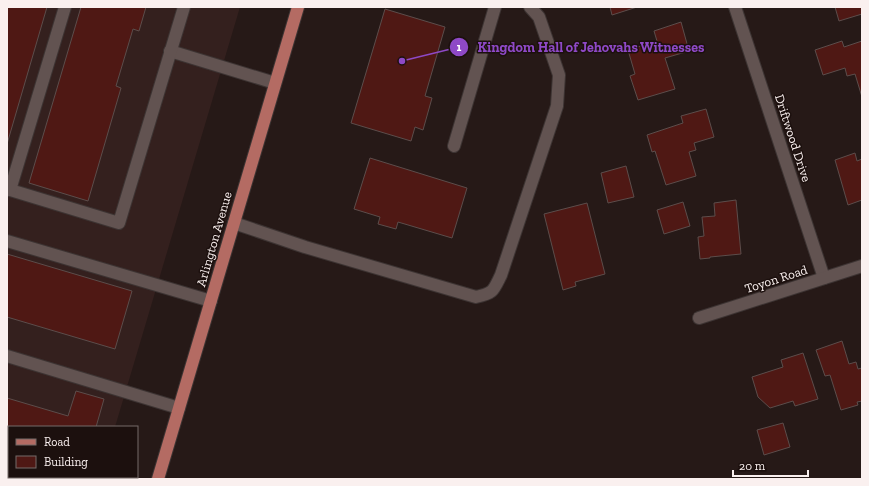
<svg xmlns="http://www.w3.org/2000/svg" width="869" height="486" font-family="'Zilla Slab',serif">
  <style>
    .built { fill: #34201e }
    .building { fill: #4f1814; stroke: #5c4d4b }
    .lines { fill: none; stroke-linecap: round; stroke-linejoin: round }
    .service-casing { stroke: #3d3433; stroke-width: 14 }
    .minor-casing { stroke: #3d3433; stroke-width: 14 }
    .primary-casing { stroke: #3d3433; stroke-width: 14 }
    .service { stroke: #625351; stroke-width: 12 }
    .minor { stroke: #625351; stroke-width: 12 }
    .primary { stroke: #b46b63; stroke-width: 12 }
    .labels { text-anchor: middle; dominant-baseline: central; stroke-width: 3; stroke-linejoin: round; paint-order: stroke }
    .street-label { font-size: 13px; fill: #faf0ef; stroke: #1c100e }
    .leader { fill: none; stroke: #8e49c6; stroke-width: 1.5 }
    .callout-dot { fill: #8e49c6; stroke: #1c100e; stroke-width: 1.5 }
    .mark-label { font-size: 12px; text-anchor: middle; font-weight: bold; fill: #fff }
    .callout-label { font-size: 14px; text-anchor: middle; font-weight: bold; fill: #8e49c6; stroke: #1c100e; stroke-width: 3; stroke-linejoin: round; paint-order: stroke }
  </style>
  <rect width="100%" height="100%" fill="#261917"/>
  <!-- built -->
  <polygon class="built" points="7,7 240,7 115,427 9,427 9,477 100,477 100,479 7,479"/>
  <!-- building -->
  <g class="building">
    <polygon points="7,7 47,7 7,144"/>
    <polygon points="81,7 146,7 139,31 133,29 116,86 121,88 88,201 29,183"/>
    <polygon points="610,7 637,7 612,15"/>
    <polygon points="835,7 862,7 862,14 839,21"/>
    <polygon points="385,9 445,27 425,96 432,98 423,130 415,127 411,141 351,123"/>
    <polygon points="681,22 689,51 665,58 675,89 638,100 630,76 635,74 628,50 657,41 654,31"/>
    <polygon points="842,41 844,47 862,41 862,97 855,74 847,76 845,68 823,75 815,50"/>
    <polygon points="706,109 714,137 694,143 696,150 689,152 696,176 666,185 655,151 652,152 647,135 683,123 681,116"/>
    <polygon points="855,153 857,161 862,159 862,200 848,205 835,160"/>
    <polygon points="370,158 467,188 452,238 398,222 396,229 378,224 380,217 354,209"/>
    <polygon points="626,166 634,197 608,203 601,173"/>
    <polygon points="736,200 741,254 710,257 710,258 700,259 698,237 704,236 702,217 715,216 714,203"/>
    <polygon points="683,202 690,226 664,234 657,210"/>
    <polygon points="587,203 605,274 575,282 576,286 563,290 544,214"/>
    <polygon points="7,254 132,291 115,349 7,317"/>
    <polygon points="842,341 849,364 856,362 858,369 862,368 862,401 857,402 858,405 841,410 830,375 825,376 816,350"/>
    <polygon points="803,353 818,399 795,406 793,401 770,408 758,397 752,377 783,367 781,360"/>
    <polygon points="76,391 104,399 96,427 9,427 9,438 7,438 7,398 68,416"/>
    <polygon points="783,423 790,447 764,455 757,430"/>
    <polygon points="7,439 9,440 9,468 7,467"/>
    <polygon points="22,477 80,477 79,479 26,479"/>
  </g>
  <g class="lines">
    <defs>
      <g id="service">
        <polyline points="170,51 275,83"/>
        <polyline points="454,146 495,7"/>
        <polyline points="7,189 119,223 184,7"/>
        <polyline points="10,190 65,7"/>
        <path d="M234 223 305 247 476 297C494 293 493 291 501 275L557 106 559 75 539 17 530 7"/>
        <polyline points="7,241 211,301"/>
        <polyline points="7,356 179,408"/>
      </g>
      <g id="minor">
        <polyline points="735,7 824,278"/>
        <polyline points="699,318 862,266"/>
      </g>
      <polyline id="primary" points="158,479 298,7"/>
    </defs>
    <!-- service casing -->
    <use href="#service" class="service-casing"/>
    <!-- minor casing -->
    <use href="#minor" class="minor-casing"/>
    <!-- primary casing -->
    <use href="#primary" class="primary-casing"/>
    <!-- service -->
    <use href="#service" class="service"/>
    <!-- minor -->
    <use href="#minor" class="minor"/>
    <!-- primary -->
    <use href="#primary" class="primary"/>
  </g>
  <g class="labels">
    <!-- street labels -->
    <g class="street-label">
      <text transform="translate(793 138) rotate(72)">Driftwood Drive</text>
      <text transform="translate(214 239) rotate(-74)">Arlington Avenue</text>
      <text transform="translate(776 279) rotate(-18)">Toyon Road</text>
    </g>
  </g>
  <!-- callouts -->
  <path class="leader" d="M402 61L459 47"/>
  <g class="callout-dot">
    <circle cx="402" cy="61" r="4"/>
    <circle cx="459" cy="47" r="10"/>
  </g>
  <g class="mark-label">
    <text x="459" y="51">1</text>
  </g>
  <g class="callout-label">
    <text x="591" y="52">Kingdom Hall of Jehovahs Witnesses</text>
  </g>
  <!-- border -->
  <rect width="869" height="486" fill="none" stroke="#faf0ef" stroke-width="16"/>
  <!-- legend -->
  <rect x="8" y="426" width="130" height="52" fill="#1c100e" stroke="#756a68"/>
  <rect x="16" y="439" width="20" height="6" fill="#b46b63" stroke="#756a68"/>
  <text x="44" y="446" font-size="12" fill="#faf0ef">Road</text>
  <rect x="16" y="456" width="20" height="12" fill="#4f1814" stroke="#756a68"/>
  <text x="44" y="466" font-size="12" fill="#faf0ef">Building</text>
  <!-- scale -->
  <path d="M733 470v6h75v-6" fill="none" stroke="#faf0ef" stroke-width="2"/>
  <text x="739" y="470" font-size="12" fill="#faf0ef" stroke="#1c100e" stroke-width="3" paint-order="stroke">20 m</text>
</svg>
